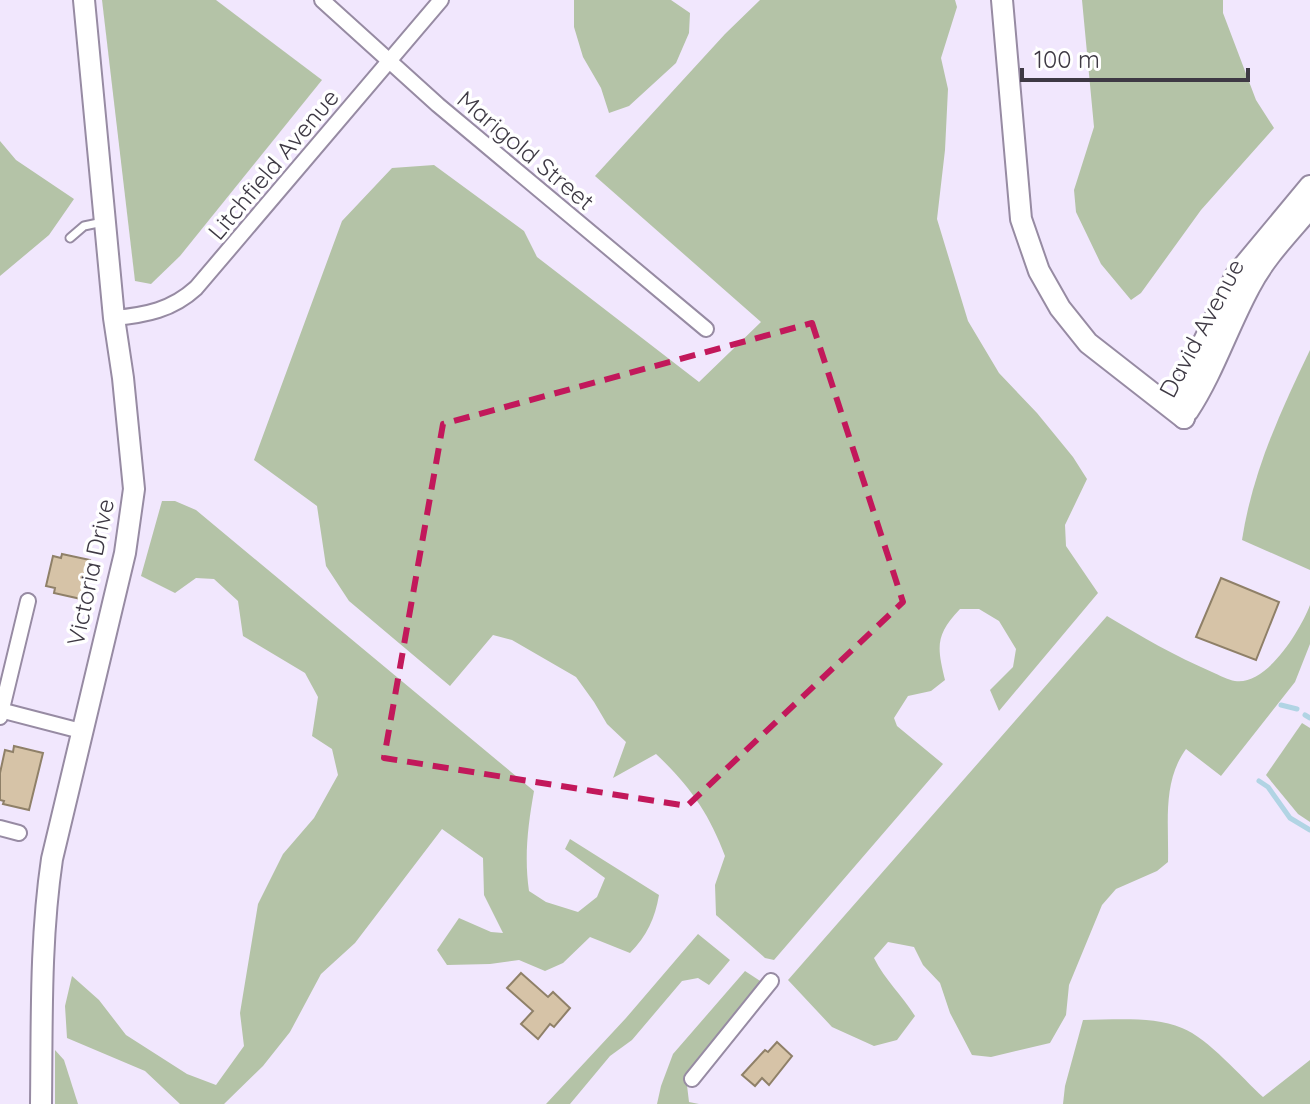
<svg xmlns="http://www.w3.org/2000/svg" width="1310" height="1104" font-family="Quicksand,sans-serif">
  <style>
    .green { fill: #b4c3a7 }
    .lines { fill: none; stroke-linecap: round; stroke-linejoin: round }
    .stream { stroke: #b1d4e4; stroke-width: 5 }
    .building { fill: #d6c3a7; stroke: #8f8068; stroke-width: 2 }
    .lane-casing { stroke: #978ba3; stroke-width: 11 }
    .street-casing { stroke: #978ba3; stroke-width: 18 }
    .secondary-casing { stroke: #978ba3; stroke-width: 24 }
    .lane { stroke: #fff; stroke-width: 7 }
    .street { stroke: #fff; stroke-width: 14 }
    .secondary { stroke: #fff; stroke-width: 20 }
    .marked { fill: none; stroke: #c2185b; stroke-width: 6; stroke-dasharray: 16 10; stroke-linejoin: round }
    .labels { text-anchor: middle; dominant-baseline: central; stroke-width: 7; stroke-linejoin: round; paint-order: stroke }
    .street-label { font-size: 24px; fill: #3e3944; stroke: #fff }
  </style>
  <rect width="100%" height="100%" fill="#f1e7fd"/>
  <!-- green -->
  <g class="green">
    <polygon points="102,0 216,0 322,80 180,256 151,284 135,281"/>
    <polygon points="574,0 671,0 690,13 689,33 676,63 629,106 609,113 601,88 583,57 574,27"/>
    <path d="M760 0H955L957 7 941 58 948 89 945 150 937 219 968 321 999 373 1037 413 1073 457 1087 479 1065 525 1066 546 1098 593 999 711 990 690 1013 667 1016 649 999 621 979 609H960C935 635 937 647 945 680L931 691 908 696 894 718 897 726 943 764 774 960 765 958 716 915 715 885 725 856C709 813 689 785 656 754L613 778 626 742 607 724 594 702 576 677 512 640 493 635 450 686 349 601 326 566 317 506 254 460 342 221 392 168 434 165 524 231 537 257 699 382 761 322 595 176 725 34Z"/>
    <polygon points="1082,0 1223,0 1223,13 1256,100 1274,128 1201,210 1141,293 1131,300 1101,264 1076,212 1074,190 1094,127"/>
    <polygon points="0,141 16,160 74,199 49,235 0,276"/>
    <path d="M1310 350V570L1242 540C1252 473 1281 410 1310 350Z"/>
    <path d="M162 501H175L196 510 534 791C528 825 524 857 529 891L546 902 578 912 597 897 605 878 565 849 570 839 659 895C655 918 647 936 630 953L590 937 563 963 545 971 519 960 490 964 447 965 437 950 459 918 491 932 503 933 484 895 483 858 442 829 355 943 321 974 290 1032 263 1066 224 1104H180L145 1071 67 1038 65 1006 72 976 99 1000 126 1035 187 1074 216 1085 244 1046 240 1013 258 904 283 854 314 818 338 775 332 749 312 736 318 697 305 673 243 636 238 601 214 579 196 578 175 593 141 576Z"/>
    <path d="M1310 605V644L1295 682 1221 776 1186 749C1162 782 1169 823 1168 862L1157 871 1116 889 1102 905 1069 985 1066 1015 1050 1043 991 1057 972 1055 950 1013 940 983 923 965 914 947 888 942 874 958C885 980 902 995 915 1016L897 1040 874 1046 832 1027 788 980 1107 616C1142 637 1175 656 1212 672 1219 675 1228 680 1235 681 1267 686 1301 629 1310 605Z"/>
    <polygon points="1302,723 1310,728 1310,822 1298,814 1266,775"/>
    <polygon points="698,934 730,960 709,985 698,978 682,981 632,1040 610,1056 570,1104 546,1104 626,1018"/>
    <polygon points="745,971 768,986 686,1077 689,1102 699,1104 657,1104 661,1086 673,1054"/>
    <path d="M1083 1020C1114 1020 1153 1016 1182 1028 1208 1038 1242 1078 1263 1097L1310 1060V1104H1063L1065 1086Z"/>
    <polygon points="55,1050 64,1060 78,1104 55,1104"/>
  </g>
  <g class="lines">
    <!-- stream -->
    <g class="stream">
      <polyline points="1281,705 1297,709"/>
      <polyline points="1305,715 1310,718"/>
      <polyline points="1259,781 1268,787 1290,818 1310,830"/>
    </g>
  </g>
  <!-- building -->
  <g class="building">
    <polygon points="62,554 90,560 81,599 54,593 55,588 46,586 53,556 61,558"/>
    <polygon points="1221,578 1279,602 1256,660 1196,637"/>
    <polygon points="14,746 43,753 29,810 3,804 4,801 0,800 0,773 5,750 13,752"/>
    <polygon points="521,973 548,997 553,992 570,1008 554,1027 550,1024 538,1039 521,1024 533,1011 507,988"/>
    <polygon points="777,1042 792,1056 769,1085 762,1078 755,1086 742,1075 765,1050 768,1052"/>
  </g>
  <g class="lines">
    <defs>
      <polyline id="lane" points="70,238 84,226 103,222"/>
      <g id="street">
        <polyline points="322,0 438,105 706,329"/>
        <path d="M114 318C146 315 172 310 196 288L441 0"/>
        <polyline points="0,710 81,731"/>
        <polyline points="0,717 28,601"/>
        <polyline points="0,828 19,833"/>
        <polyline points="692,1079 771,981"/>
      </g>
      <g id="secondary">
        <polyline points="1002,0 1021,219 1039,271 1060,308 1088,343 1184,418"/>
        <path d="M1188 411C1213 373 1227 329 1249 288 1264 258 1289 233 1310 208"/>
        <polyline points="1184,418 1190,378 1204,341 1236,275 1310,186"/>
        <path d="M41 1104C42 1022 40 940 52 859L125 553 134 489 123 378 114 318 84 0"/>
      </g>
    </defs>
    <!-- lane casing -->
    <use href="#lane" class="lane-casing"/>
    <!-- street casing -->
    <use href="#street" class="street-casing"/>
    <!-- secondary casing -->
    <use href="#secondary" class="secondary-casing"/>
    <!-- lane -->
    <use href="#lane" class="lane"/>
    <!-- street -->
    <use href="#street" class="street"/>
    <!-- secondary -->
    <use href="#secondary" class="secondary"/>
  </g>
  <!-- marked area -->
  <path class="marked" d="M812 323 903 602 687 806 384 758 443 424Z"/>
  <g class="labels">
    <!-- street labels -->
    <g class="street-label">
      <text transform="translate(526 150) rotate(40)">Marigold Street</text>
      <text transform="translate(273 164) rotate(-50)">Litchfield Avenue</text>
      <text transform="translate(1201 328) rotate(-62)">David Avenue</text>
      <text transform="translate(90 572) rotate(-78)">Victoria Drive</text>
    </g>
  </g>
  <!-- scale -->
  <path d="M1022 68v12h226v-12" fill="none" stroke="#3e3944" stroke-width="4"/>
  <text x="1034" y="68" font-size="24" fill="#3e3944" stroke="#ffffff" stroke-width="6" paint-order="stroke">100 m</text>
</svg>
